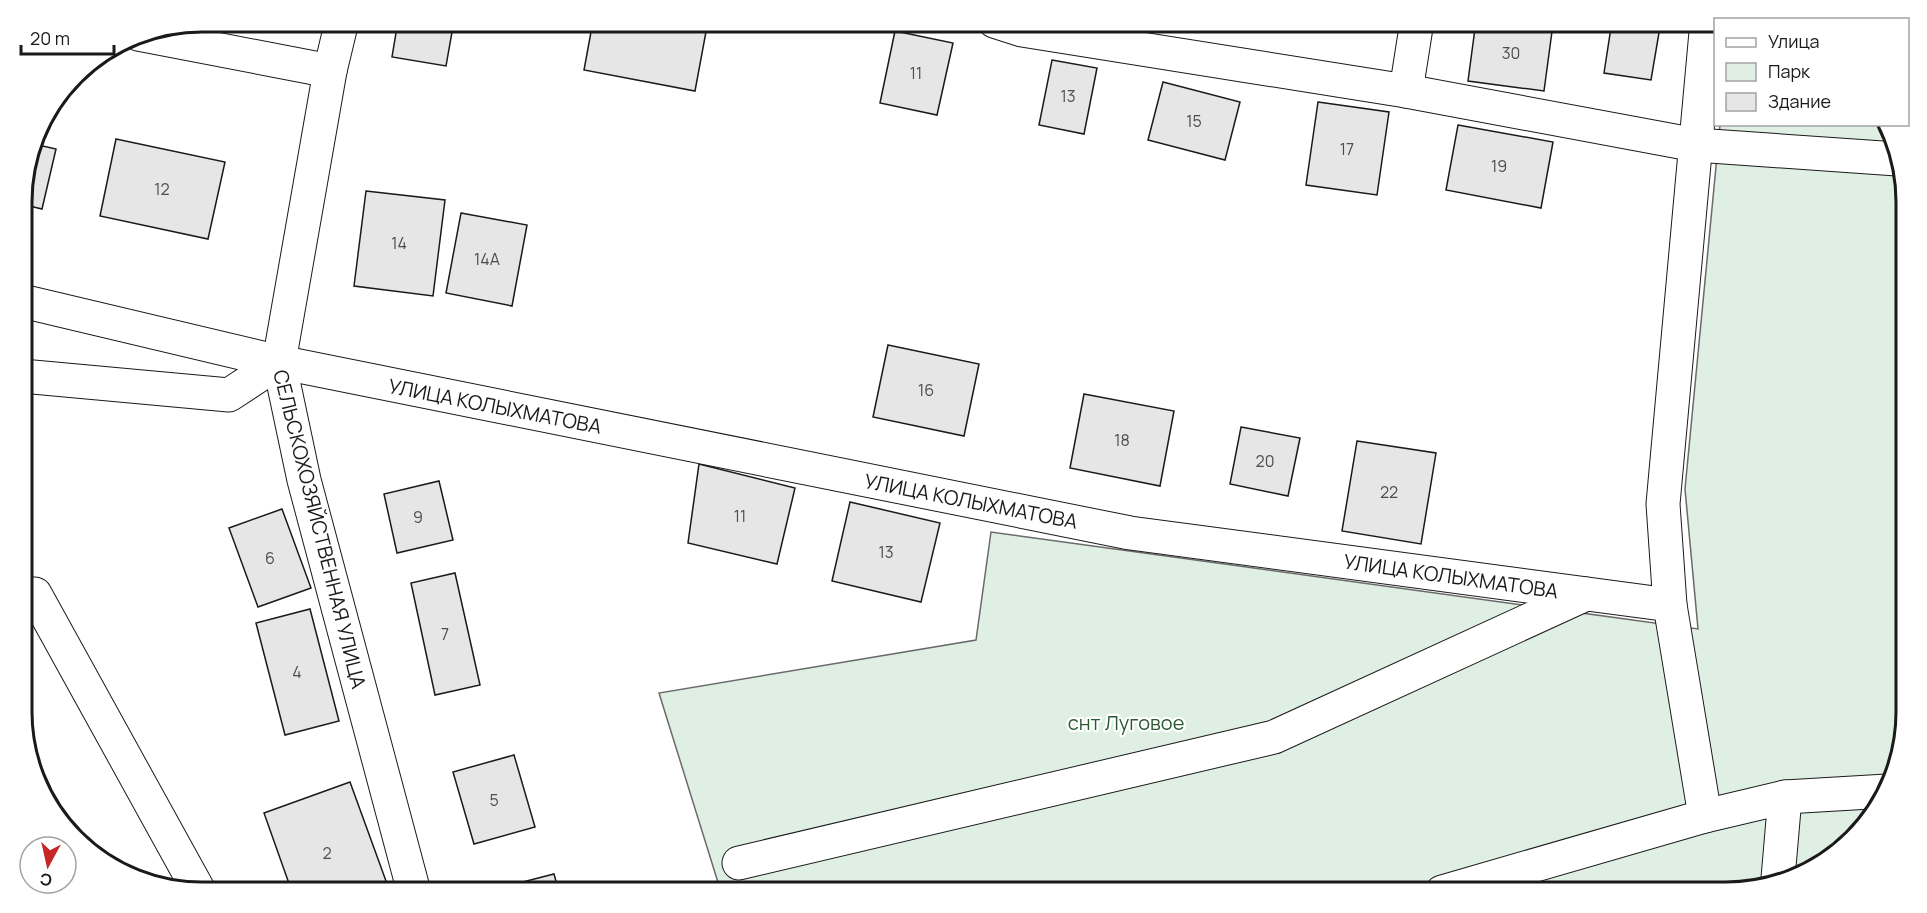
<svg xmlns="http://www.w3.org/2000/svg" width="1927" height="913" font-family="Manrope,sans-serif">
  <style>
    .green { fill: #e0efe3; stroke: #6a6a6a; stroke-width: 1.5 }
    .building { fill: #e6e6e6; stroke: #1a1a1a; stroke-width: 1.5 }
    .lines { fill: none; stroke-linecap: round; stroke-linejoin: round }
    .minor-casing { stroke: #1a1a1a; stroke-width: 35 }
    .minor { stroke: #fff; stroke-width: 33 }
    .labels { text-anchor: middle; dominant-baseline: central; stroke-width: 4.5; stroke-linejoin: round; paint-order: stroke }
    .number-label { font-size: 16px; fill: #4d4d4d }
    .street-label { font-size: 20px; fill: #1a1a1a; stroke: #fff }
    .park-label { font-size: 20px; fill: #2b5a34; stroke: #fff }
    .rim { fill: none; stroke: #1a1a1a; stroke-width: 3 }
  </style>
  <rect width="100%" height="100%" fill="#fff"/>
  <!-- green -->
  <polygon class="green" points="1720,125 1882,125 1904,178 1906,712 1892,781 1868,822 1826,861 1737,892 721,892 659,693 976,640 991,532 1698,629 1685,489"/>
  <!-- building -->
  <g class="building">
    <polygon points="398,21 454,21 446,66 392,57"/>
    <polygon points="593,21 708,21 695,91 584,70"/>
    <polygon points="1476,21 1531,21 1553,24 1544,91 1468,81"/>
    <polygon points="1612,21 1661,21 1651,80 1604,73"/>
    <polygon points="895,31 953,43 937,115 880,103"/>
    <polygon points="1052,60 1097,68 1084,134 1039,125"/>
    <polygon points="1163,82 1240,102 1225,160 1148,140"/>
    <polygon points="1318,102 1389,112 1377,195 1306,185"/>
    <polygon points="1458,125 1553,142 1541,208 1446,190"/>
    <polygon points="116,139 225,162 208,239 100,216"/>
    <polygon points="34,144 56,149 42,209 21,204 21,189"/>
    <polygon points="366,191 445,200 433,296 354,286"/>
    <polygon points="461,213 527,225 512,306 446,293"/>
    <polygon points="888,345 979,364 964,436 873,417"/>
    <polygon points="1084,394 1174,411 1160,486 1070,468"/>
    <polygon points="1241,427 1300,438 1288,496 1230,484"/>
    <polygon points="1357,441 1436,453 1421,544 1342,531"/>
    <polygon points="699,464 795,488 777,564 688,543"/>
    <polygon points="439,481 453,540 397,553 384,494"/>
    <polygon points="850,502 940,523 921,602 832,581"/>
    <polygon points="282,509 311,588 258,607 229,528"/>
    <polygon points="455,573 480,685 435,695 411,583"/>
    <polygon points="310,609 339,721 285,735 256,623"/>
    <polygon points="514,755 535,827 474,844 453,772"/>
    <polygon points="350,782 390,892 292,892 264,813"/>
    <polygon points="554,874 559,892 484,892"/>
  </g>
  <g class="lines">
    <defs>
      <g id="minor">
        <polyline points="342,21 330,71 279,362 304,480 414,892"/>
        <polyline points="994,21 1022,30 1406,91"/>
        <polyline points="1417,21 1406,91 1696,145 1897,159"/>
        <polyline points="138,34 330,71"/>
        <polyline points="22,301 279,362"/>
        <polyline points="22,376 229,395 279,362 1130,533 1670,605"/>
        <polyline points="35,594 199,891"/>
        <polyline points="1705,816 1670,605 1663,504 1707,21"/>
        <polyline points="739,863 1274,737 1586,594"/>
        <polyline points="1778,878 1785,797"/>
        <polyline points="1442,892 1705,816 1785,797 1887,791"/>
      </g>
    </defs>
    <!-- minor casing -->
    <use href="#minor" class="minor-casing"/>
    <!-- minor -->
    <use href="#minor" class="minor"/>
  </g>
  <g class="labels">
    <!-- number labels -->
    <g class="number-label">
      <text x="1511" y="53">30</text>
      <text x="916" y="73">11</text>
      <text x="1068" y="96">13</text>
      <text x="1194" y="121">15</text>
      <text x="1347" y="149">17</text>
      <text x="1499" y="166">19</text>
      <text x="162" y="189">12</text>
      <text x="399" y="243">14</text>
      <text x="487" y="259">14А</text>
      <text x="926" y="390">16</text>
      <text x="1122" y="440">18</text>
      <text x="1265" y="461">20</text>
      <text x="1389" y="492">22</text>
      <text x="740" y="516">11</text>
      <text x="418" y="517">9</text>
      <text x="886" y="552">13</text>
      <text x="270" y="558">6</text>
      <text x="445" y="634">7</text>
      <text x="297" y="672">4</text>
      <text x="494" y="800">5</text>
      <text x="327" y="853">2</text>
    </g>
    <!-- street labels -->
    <g class="street-label">
      <text transform="translate(495 406) rotate(11)">УЛИЦА КОЛЫХМАТОВА</text>
      <text transform="translate(971 501) rotate(11)">УЛИЦА КОЛЫХМАТОВА</text>
      <text transform="translate(320 529) rotate(76)">СЕЛЬСКОХОЗЯЙСТВЕННАЯ УЛИЦА</text>
      <text transform="translate(1451 576) rotate(8)">УЛИЦА КОЛЫХМАТОВА</text>
    </g>
    <!-- park labels -->
    <g class="park-label">
      <text x="1126" y="722">снт Луговое</text>
    </g>
  </g>
  <!-- crop -->
  <path d="M0 0H1927V913H0ZM202 32H1726A170 170 0 0 1 1896 202V712A170 170 0 0 1 1726 882H202A170 170 0 0 1 32 712V202A170 170 0 0 1 202 32Z" fill="#fff" fill-rule="evenodd"/>
  <path class="rim" d="M202 32H1726A170 170 0 0 1 1896 202V712A170 170 0 0 1 1726 882H202A170 170 0 0 1 32 712V202A170 170 0 0 1 202 32Z"/>
  <!-- legend -->
  <rect x="1714" y="18" width="195" height="108" fill="#ffffff" stroke="#a3a3a3" stroke-width="1.5"/>
  <rect x="1726" y="38" width="30" height="9" fill="#ffffff" stroke="#a3a3a3" stroke-width="1.5"/>
  <text x="1768" y="48" font-size="18" fill="#1a1a1a">Улица</text>
  <rect x="1726" y="63" width="30" height="18" fill="#e0efe3" stroke="#a3a3a3" stroke-width="1.5"/>
  <text x="1768" y="78" font-size="18" fill="#1a1a1a">Парк</text>
  <rect x="1726" y="93" width="30" height="18" fill="#e6e6e6" stroke="#a3a3a3" stroke-width="1.5"/>
  <text x="1768" y="108" font-size="18" fill="#1a1a1a">Здание</text>
  <!-- north arrow -->
  <g transform="translate(48 865) rotate(188)"><circle r="28" fill="#ffffff" stroke="#a3a3a3" stroke-width="1.5"/>
  <path d="M0-4.5L10 22L0 15L-10 22Z" fill="#c62828"/>
  <text y="-9" font-size="16" font-weight="bold" text-anchor="middle" fill="#1a1a1a">С</text>
  </g>
  <!-- scale -->
  <path d="M21 45v9h93v-9" fill="none" stroke="#1a1a1a" stroke-width="3"/>
  <text x="30" y="45" font-size="18" fill="#1a1a1a" stroke="#ffffff" stroke-width="4.5" paint-order="stroke">20 m</text>
</svg>
